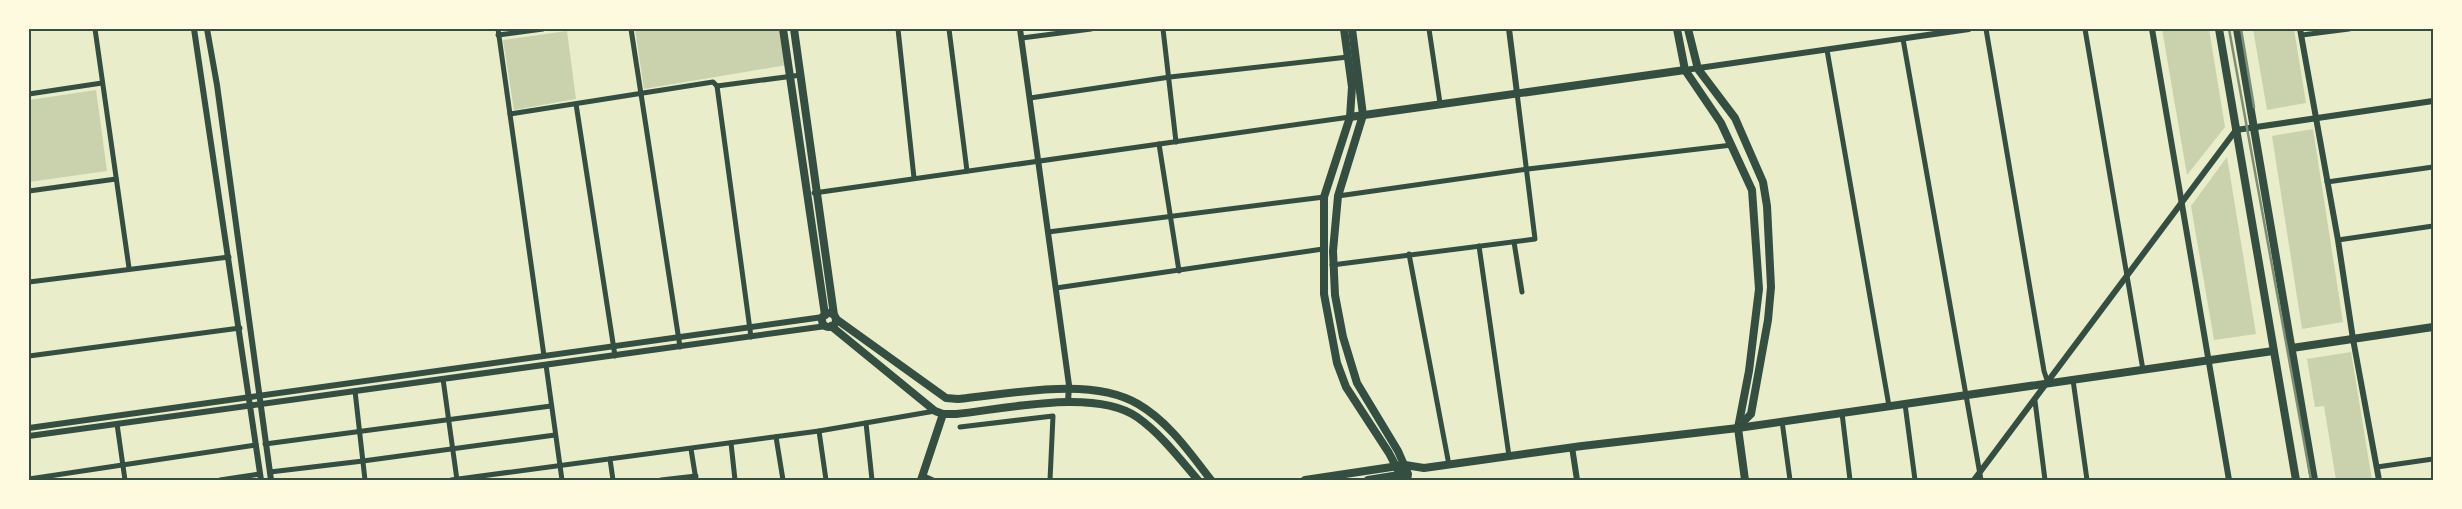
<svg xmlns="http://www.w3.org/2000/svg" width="2462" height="509" font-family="'Sofia Sans Condensed',sans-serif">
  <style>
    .green { fill: #cad2ad }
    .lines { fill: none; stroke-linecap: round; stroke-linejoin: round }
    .minor { stroke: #344e41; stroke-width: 5 }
    .tertiary { stroke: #344e41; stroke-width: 6 }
    .secondary { stroke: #344e41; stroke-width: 8 }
    .rail { stroke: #7c8e77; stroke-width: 2.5 }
    .neatline { fill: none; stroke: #344e41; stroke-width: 2 }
  </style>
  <rect width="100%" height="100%" fill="#e9edc9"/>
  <!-- green -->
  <g class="green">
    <polygon points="635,29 782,29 787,65 644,89"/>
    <polygon points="2162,29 2209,29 2225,127 2187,175"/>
    <polygon points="2253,29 2294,29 2306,103 2267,110"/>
    <polygon points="567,31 576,99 514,110 503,40"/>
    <polygon points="96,90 107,171 29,182 29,100"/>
    <polygon points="2313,129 2343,322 2302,329 2272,136"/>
    <polygon points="2227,157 2256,334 2214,340 2191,206"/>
    <polygon points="2351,352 2372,480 2336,480 2324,406 2315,407 2307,359"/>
  </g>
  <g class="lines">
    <!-- minor -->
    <g class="minor">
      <polyline points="95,29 129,268"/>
      <polyline points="498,29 544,356"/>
      <polyline points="631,29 680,347"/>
      <polyline points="898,29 914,178"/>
      <polyline points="949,29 967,171"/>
      <polyline points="1163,29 1176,142"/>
      <polyline points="1429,29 1440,103"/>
      <polyline points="1986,29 2044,371 2048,383"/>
      <polyline points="2085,29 2143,370"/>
      <polyline points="498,35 543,29"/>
      <polyline points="2302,35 2349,29"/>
      <polyline points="1022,38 1091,29"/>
      <polyline points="1903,39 1981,480"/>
      <polyline points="1827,50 1889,406"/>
      <polyline points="717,86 751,337"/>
      <polyline points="717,86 801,75"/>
      <polyline points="29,94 102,83"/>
      <polyline points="1030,98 1170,77 1348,57"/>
      <polyline points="576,104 615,356"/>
      <polyline points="510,114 713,82 717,86"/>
      <polyline points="1159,144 1179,271"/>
      <polyline points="2327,182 2433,167"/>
      <polyline points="29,191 116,179"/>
      <polyline points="814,193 1350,117"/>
      <polyline points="1338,196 1528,169 1732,145"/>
      <polyline points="1048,232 1324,197"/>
      <polyline points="2338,240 2433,226"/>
      <polyline points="1514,242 1522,292"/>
      <polyline points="1479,246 1509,456"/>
      <polyline points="1409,254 1449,465"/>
      <polyline points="1332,265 1535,239 1517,93"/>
      <polyline points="29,282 229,257"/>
      <polyline points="1056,288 1323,249"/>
      <polyline points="29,356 240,328"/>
      <polyline points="546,365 562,480"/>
      <polyline points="443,379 457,480"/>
      <polyline points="2073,380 2087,480"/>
      <polyline points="355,391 365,480"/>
      <polyline points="2035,401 2045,480"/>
      <polyline points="1905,404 1915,480"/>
      <polyline points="1842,413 1850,480"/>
      <polyline points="1782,421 1790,480"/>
      <polyline points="866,423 872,480"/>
      <polyline points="117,424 125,480"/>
      <polyline points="960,427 1053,416 1050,480"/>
      <polyline points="819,431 826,480"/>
      <polyline points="776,437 783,480"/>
      <polyline points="731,443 735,480"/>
      <polyline points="265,444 551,406"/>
      <polyline points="691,449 696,480"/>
      <polyline points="610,459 613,480"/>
      <polyline points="2377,467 2433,459"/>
      <polyline points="270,472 363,461 555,435"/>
      <polyline points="922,475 933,480"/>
      <polyline points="29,479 256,445"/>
      <polyline points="220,480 260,474"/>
      <polyline points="451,480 819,431 935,411"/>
      <polyline points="661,480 696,476"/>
    </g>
    <!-- tertiary -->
    <g class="tertiary">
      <polyline points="194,29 261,480"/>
      <polyline points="207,29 217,85 271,480"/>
      <polyline points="1020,29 1069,385 1068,402"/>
      <polyline points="1509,29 1517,93"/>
      <polyline points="2152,29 2229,480"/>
      <polyline points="2300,29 2338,240 2353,339 2379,480"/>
      <polyline points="1685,70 1969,29"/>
      <polyline points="29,428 823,317"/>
      <polyline points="29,436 826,326"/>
      <polyline points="1572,447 1577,480"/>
      <polyline points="1974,480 2236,130 2433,101"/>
    </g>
    <!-- secondary -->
    <g class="secondary">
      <polyline points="783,29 825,315"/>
      <polyline points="794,29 834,315"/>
      <polyline points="1344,29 1352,87 1350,117 1324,197 1324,294 1337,363 1346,387 1389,453 1403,480"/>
      <polyline points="1352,29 1363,115 1338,196 1333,251 1335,295 1343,337 1357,383 1398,451 1408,474 1407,480"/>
      <polyline points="1677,29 1685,70 1721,123 1752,190 1759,289 1749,371 1738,428 1745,480"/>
      <polyline points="1688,29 1698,69 1735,118 1763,182 1767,206 1771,287 1768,320 1751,414 1739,426"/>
      <polyline points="2219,29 2296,480"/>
      <polyline points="2237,29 2314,480"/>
      <polyline points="1350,117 1685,70"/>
      <circle cx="829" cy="320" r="7"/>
      <path d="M836 319 946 398 958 399C1011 394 1091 376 1138 404 1169 422 1190 453 1211 480"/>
      <path d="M831 326 935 411 943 414H956C1005 409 1095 388 1137 417 1161 434 1179 458 1198 480"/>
      <polyline points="2292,348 2433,327"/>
      <polyline points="921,480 943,414"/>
      <polyline points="1305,480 1405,465 1424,468 1582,446 1738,428 2273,351"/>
      <polyline points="1368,480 1405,474"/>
    </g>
    <!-- rail -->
    <g class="rail">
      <polyline points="2229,29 2311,480"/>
      <polyline points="2241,29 2254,107"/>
    </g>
  </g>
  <!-- border -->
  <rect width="2462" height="509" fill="none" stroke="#fefae0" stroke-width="60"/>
  <rect x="30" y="30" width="2402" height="449" class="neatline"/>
</svg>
